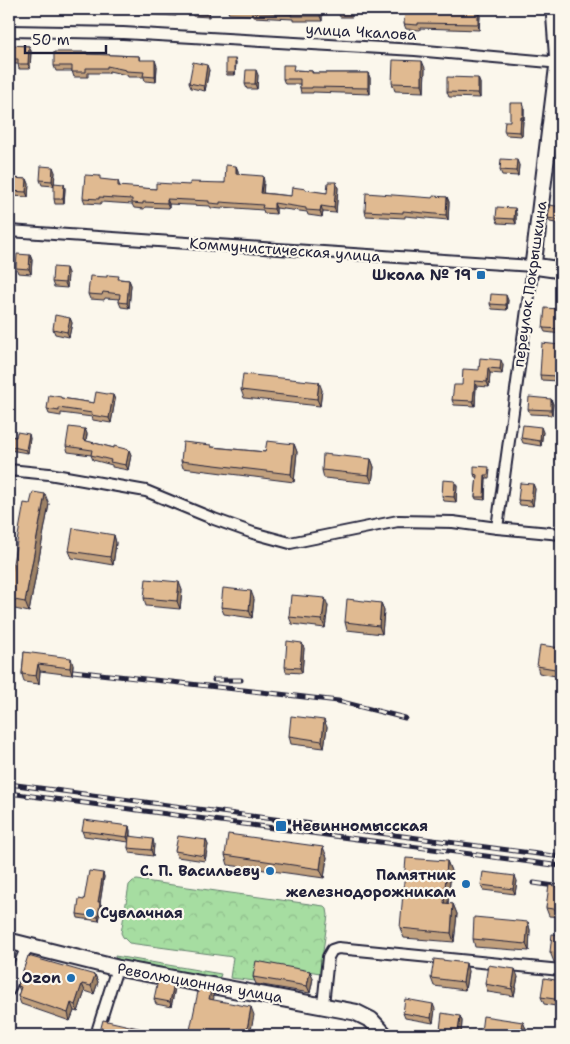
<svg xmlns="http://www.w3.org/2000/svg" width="570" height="1044" font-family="'Shantell Sans',sans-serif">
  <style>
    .grass { fill: url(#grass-dots); stroke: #64806e }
    .forest { fill: url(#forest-crowns); stroke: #64806e }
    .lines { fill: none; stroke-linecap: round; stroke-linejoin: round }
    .street-casing { stroke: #22223b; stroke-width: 14 }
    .secondary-casing { stroke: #22223b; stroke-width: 19 }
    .street { stroke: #fbf7ec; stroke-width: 10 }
    .secondary { stroke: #fbf7ec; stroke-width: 15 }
    .rail-casing { stroke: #22223b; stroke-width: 5 }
    .rail { stroke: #fbf7ec; stroke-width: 3; stroke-dasharray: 9; stroke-linecap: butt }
    .wall { fill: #c1a07d; stroke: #22223b }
    .shaded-wall { fill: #9d8266; stroke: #22223b }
    .building { fill: #e0ba91; stroke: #22223b }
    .poi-dot { fill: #1f6fb2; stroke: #fbf7ec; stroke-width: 2 }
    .labels { text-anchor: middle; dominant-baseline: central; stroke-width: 4.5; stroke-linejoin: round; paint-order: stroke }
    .street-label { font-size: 15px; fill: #22223b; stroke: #fbf7ec }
    .poi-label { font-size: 15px; font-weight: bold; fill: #22223b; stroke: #fbf7ec; text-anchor: end }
  </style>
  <defs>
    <pattern id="grass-dots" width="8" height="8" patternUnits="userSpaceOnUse" patternTransform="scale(1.25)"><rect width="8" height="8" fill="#a6dda1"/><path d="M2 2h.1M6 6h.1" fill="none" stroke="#8fbd8c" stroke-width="1.8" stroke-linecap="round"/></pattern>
    <pattern id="forest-crowns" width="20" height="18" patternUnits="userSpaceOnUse" patternTransform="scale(1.25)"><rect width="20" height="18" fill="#a6dda1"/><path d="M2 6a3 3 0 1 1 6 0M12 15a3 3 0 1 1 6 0" fill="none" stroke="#8fbd8c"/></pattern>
  </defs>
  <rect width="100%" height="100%" fill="#fbf7ec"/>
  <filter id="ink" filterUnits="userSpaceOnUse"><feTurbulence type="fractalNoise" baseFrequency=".02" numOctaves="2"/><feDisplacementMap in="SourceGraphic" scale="10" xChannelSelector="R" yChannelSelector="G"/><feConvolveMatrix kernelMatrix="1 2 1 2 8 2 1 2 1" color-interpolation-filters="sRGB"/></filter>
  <g filter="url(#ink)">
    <!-- grass -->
    <polygon class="grass" points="115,956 221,974 220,977 214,979 116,960"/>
    <!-- forest -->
    <polygon class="forest" points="137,880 324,906 327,909 328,915 320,973 259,963 255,981 230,978 233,957 129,943 123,937 121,933 129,885 133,881"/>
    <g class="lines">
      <defs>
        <g id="street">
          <polyline points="9,31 123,33 415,50 561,63"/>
          <polyline points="9,231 533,266 497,528"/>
          <polyline points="9,470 49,474 146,491 214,519 253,533 290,543 398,521 453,522 497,528 561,534"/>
          <polyline points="9,990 27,946"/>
          <polyline points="323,1005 328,957 332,950 338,948 561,970"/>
          <polyline points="96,1035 117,968"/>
        </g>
        <g id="secondary">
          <polyline points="554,9 558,63 533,266 561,270"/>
          <polyline points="9,941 117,968 355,1012 371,1020 385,1035"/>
        </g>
      </defs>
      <!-- street casing -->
      <use href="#street" class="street-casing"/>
      <!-- secondary casing -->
      <use href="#secondary" class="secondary-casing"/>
      <!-- street -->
      <use href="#street" class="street"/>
      <!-- secondary -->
      <use href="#secondary" class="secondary"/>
      <defs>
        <g id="rail">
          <polyline points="73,671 279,694 338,701 405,718"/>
          <polyline points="214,680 241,680"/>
          <polyline points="9,784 561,857"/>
          <polyline points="9,793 561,866"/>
          <polyline points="534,883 561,887"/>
        </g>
      </defs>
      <!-- rail casing -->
      <use href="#rail" class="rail-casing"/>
      <!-- rail -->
      <use href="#rail" class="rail"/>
    </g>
    <!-- wall -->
    <g class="wall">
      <polygon points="66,9 79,9 79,14 67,14"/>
      <polygon points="103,9 176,9 176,16 104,12"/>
      <polygon points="191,9 210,9 209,17 193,16"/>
      <polygon points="227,9 322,9 322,21 293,21 293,19 254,17 253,15 229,14"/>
      <polygon points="338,9 352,9 352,17 340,17 338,12"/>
      <polygon points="525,9 542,9 542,14 527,13"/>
      <polygon points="478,11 480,16 479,30 420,28 420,30 406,29 404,24"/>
      <polygon points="9,45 29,46 31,51 30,69 19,69 18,64 9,64"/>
      <polygon points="87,54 139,56 140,60 157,66 156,82 145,81 144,77 128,77 127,75 109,71 109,73 88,73 88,77 74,77 72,71 56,71 54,66"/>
      <polygon points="236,62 235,75 227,75 226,73"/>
      <polygon points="425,68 424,92 395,91 392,83"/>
      <polygon points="209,70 205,91 191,88 189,83"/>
      <polygon points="295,70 312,71 313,73 368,73 370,78 370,94 313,92 313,93 301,93 300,88 300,84 285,84 283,79"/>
      <polygon points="258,75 257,89 247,89 245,84"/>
      <polygon points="480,83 480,98 449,97 447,92"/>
      <polygon points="523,103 524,107 524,120 523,120 522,136 506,135 504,131 510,121"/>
      <polygon points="519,165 518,176 502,175 500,170"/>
      <polygon points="9,166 11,166 13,172 12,178 27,179 29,184 28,197 11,196 11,200 9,200"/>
      <polygon points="236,166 238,171 238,174 264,181 263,193 291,196 307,191 327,193 336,182 338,188 336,213 323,212 322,217 308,215 307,212 276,208 276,214 264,213 263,210 222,207 222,209 211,208 210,206 169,204 169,208 145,207 144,209 134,208 132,204 101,202 101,204 85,203 83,198 102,180 118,181 120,187 156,189 190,185 225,183"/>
      <polygon points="55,172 54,186 42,185 40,180"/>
      <polygon points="64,184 65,189 64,204 55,204 54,199"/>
      <polygon points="447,197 449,202 448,220 405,216 405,218 366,216 365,211 433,198"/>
      <polygon points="561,207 561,224 550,222 548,218"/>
      <polygon points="516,213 516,224 498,223 496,218"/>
      <polygon points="30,255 32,260 31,274 18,273 16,268"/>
      <polygon points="68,273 67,288 54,287 52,282"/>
      <polygon points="120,279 129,280 131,285 129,308 121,307 119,302 120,299 105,298 104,300 90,299 88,294"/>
      <polygon points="508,300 507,310 492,309 490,304"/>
      <polygon points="559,309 561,314 560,316 561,316 561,334 545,332 543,328"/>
      <polygon points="70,318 72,323 69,337 55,334 53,329"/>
      <polygon points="560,345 561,347 561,363 559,363 558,381 541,380 540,375"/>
      <polygon points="503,365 502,374 490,373 489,387 476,386 475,406 454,405 452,400 479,370"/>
      <polygon points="241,390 322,390 320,406 244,398"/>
      <polygon points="113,395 115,400 111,423 93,420 92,417 61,413 61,416 49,414 47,409 61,398 94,403"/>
      <polygon points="551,399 553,404 552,415 530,414 528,409"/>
      <polygon points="85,429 87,434 86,441 114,448 129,450 131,455 128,470 112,467 112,465 93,460 91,455 68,452 66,446"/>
      <polygon points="543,432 541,446 523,443 521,438"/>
      <polygon points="9,436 30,438 28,453 9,450"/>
      <polygon points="294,444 297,452 294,482 183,468 181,461 212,447 265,452"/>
      <polygon points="371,459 374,467 372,483 324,478 322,470"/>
      <polygon points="490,470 489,478 486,478 485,500 476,499 475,497 477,477 475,477 474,474"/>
      <polygon points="533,484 535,489 533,506 520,505 518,500"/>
      <polygon points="457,486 456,502 444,501 442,496"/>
      <polygon points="9,491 11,491 15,501 13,514 9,513"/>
      <polygon points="30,504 49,504 29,612 10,608 9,605 9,585"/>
      <polygon points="114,535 116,543 113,565 72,558 69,551"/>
      <polygon points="182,590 180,609 146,606 144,598"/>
      <polygon points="254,599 252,618 224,614 221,607"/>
      <polygon points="381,603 384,610 382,634 347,630 345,622"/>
      <polygon points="328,606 325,628 292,624 289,617"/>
      <polygon points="304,648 302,673 286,672 285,667"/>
      <polygon points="561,648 561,677 539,673 537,666"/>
      <polygon points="24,652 73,665 72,675 40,671 39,684 24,682 22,674"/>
      <polygon points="327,727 324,748 291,744 289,736"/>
      <polygon points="129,826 130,831 130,836 154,844 153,856 130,853 128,848 129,842 84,836 82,831"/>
      <polygon points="206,840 208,845 205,861 177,857 175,851"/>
      <polygon points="225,855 327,857 324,878 228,865"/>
      <polygon points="447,861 451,871 448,904 453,904 457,914 454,942 404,938 400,928"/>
      <polygon points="103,873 104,877 100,903 102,906 99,921 78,918 77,914 84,900"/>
      <polygon points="517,881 515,894 483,890 481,885"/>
      <polygon points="561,887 561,917 549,916 546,908"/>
      <polygon points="528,922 530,930 529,951 475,947 473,939"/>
      <polygon points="561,935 561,963 554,962 550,952"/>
      <polygon points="310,971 313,978 310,993 256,984 253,977"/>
      <polygon points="468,971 465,990 434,986 431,978"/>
      <polygon points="95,975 98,982 94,994 85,991 78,1012 74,1011 70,1021 21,1004 18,996 20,991 18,986"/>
      <polygon points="518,977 514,996 488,992 485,984"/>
      <polygon points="561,981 561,1007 544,1004 541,997"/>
      <polygon points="175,988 171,1007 156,1004 154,999"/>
      <polygon points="435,1009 433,1023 405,1018 403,1013"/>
      <polygon points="460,1016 462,1021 461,1035 442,1035 440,1030"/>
      <polygon points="523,1022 526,1029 525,1035 482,1035 481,1032"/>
    </g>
    <!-- shaded-wall -->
    <g class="shaded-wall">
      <polygon points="174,9 176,9 176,16 174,10"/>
      <polygon points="208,9 210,9 209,17 207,12"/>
      <polygon points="320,9 322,9 322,21 320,16"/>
      <polygon points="350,9 352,9 352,17 350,12"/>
      <polygon points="478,11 480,16 479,30 478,24"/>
      <polygon points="29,46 31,51 30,69 28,64"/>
      <polygon points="235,59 236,62 235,75"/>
      <polygon points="155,60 157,66 156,82 155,77"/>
      <polygon points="422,61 425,68 424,92 422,84"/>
      <polygon points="207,65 209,70 205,91 204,86"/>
      <polygon points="256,70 258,75 257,89 255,84"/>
      <polygon points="368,73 370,78 370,94 368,88"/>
      <polygon points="478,78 480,83 480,98 478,93"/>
      <polygon points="523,103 524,107 524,120 523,117"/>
      <polygon points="521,117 523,120 522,136 520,132"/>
      <polygon points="517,160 519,165 518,176 516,171"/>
      <polygon points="11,166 13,172 12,183 10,178"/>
      <polygon points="236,166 238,171 238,179 236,174"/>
      <polygon points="53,167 55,172 54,186 52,181"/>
      <polygon points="263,176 264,181 263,198 261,193"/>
      <polygon points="27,179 29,184 28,197 26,192"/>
      <polygon points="336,182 338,188 336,213 334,208"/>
      <polygon points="64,184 65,189 64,204 63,199"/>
      <polygon points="447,197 449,202 448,220 446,215"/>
      <polygon points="167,199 169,204 169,208 167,203"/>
      <polygon points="274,203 276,208 276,214 274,209"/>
      <polygon points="321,206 323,212 322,217 320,211"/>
      <polygon points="515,208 516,213 516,224 514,219"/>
      <polygon points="30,255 32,260 31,274 29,269"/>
      <polygon points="66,268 68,273 67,288 65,283"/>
      <polygon points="129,280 131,285 129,308 127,303"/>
      <polygon points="506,295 508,300 507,310 506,305"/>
      <polygon points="70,318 72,323 69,337 67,332"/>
      <polygon points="560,345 561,347 561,363 559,358"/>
      <polygon points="557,358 559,363 558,381 556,376"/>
      <polygon points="501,360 503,365 502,374 500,369"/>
      <polygon points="488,368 490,373 489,387 487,382"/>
      <polygon points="475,381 476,386 475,406 473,401"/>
      <polygon points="319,382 322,390 320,406 317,399"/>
      <polygon points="113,395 115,400 111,423 109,418"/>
      <polygon points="551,399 553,404 552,415 551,410"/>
      <polygon points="541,427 543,432 541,446 540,441"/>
      <polygon points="85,429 87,434 85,446 83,440"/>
      <polygon points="29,434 30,438 28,453 26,450"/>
      <polygon points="294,444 297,452 294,482 291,474"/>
      <polygon points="129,450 131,455 128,470 126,465"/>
      <polygon points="371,459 374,467 372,483 369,475"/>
      <polygon points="485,475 486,478 485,500 484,497"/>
      <polygon points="455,481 457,486 456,502 454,497"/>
      <polygon points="533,484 535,489 533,506 531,501"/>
      <polygon points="11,491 15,501 13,514 9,504"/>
      <polygon points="45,494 49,504 29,612 25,602"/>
      <polygon points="114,535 116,543 113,565 110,557"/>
      <polygon points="179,582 182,590 180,609 177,601"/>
      <polygon points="251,591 254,599 252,618 249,610"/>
      <polygon points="325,598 328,606 325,628 322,620"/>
      <polygon points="381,603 384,610 382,634 379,626"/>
      <polygon points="302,643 304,648 302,673 300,668"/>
      <polygon points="71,658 73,665 72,675 70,668"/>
      <polygon points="38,664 40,671 39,684 36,676"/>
      <polygon points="324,720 327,727 324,748 322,741"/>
      <polygon points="129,826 130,831 129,842 127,837"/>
      <polygon points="153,839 154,844 153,856 151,850"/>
      <polygon points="206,840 208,845 205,861 204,856"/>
      <polygon points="323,847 327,857 324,878 320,869"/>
      <polygon points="447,861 451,871 447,913 444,903"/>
      <polygon points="103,873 104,877 100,903 102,906 99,921 98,917 98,902"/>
      <polygon points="515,876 517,881 515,894 513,889"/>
      <polygon points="453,904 457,914 454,942 451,933"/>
      <polygon points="528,922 530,930 529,951 526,944"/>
      <polygon points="466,963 468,971 465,990 463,982"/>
      <polygon points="515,969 518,977 514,996 512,989"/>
      <polygon points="310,971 313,978 310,993 307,986"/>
      <polygon points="95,975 98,982 94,994 91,986"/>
      <polygon points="174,983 175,988 171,1007 170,1002"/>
      <polygon points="82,984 85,991 78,1012 75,1005"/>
      <polygon points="211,990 214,997 212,1007 209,999"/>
      <polygon points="71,1003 74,1011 70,1021 68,1013"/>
      <polygon points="433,1004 435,1009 433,1023 431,1018"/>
      <polygon points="251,1007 254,1015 250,1035 246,1035"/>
      <polygon points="460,1016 462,1021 461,1035 459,1035 458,1032"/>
      <polygon points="523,1022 526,1029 525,1035 521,1035"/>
    </g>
    <!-- building -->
    <g class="building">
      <polygon points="141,9 174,9 174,10"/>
      <polygon points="191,9 208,9 207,12 191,11"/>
      <polygon points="227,9 320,9 320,16 291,16 292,14 252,12 252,10"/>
      <rect x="338" y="9" width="12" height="3"/>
      <polygon points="405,9 478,11 478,24 418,23 418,25 404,24"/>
      <polygon points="9,45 29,46 28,64 18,64 18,59 9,59"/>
      <polygon points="54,52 87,52 87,54 139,56 139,60 155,60 155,77 143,76 144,72 126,71 126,70 107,66 107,68 86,68 86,72 72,72 72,66 54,66"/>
      <rect x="226" y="59" width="9" height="14"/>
      <polygon points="393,60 422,61 422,84 392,83"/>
      <polygon points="193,62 207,65 204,86 189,83"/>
      <polygon points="283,65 294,65 293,70 312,71 312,73 368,73 368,88 312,87 312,88 300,88 300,79 283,79"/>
      <polygon points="246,70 256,70 255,84 245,84"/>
      <polygon points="447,77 478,78 478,93 447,92"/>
      <polygon points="510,103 523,103 523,117 521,117 520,132 504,131 505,121 510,121"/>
      <polygon points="501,159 517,160 516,171 500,170"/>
      <polygon points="226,165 236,166 236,174 263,176 261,193 291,196 292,187 306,189 306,190 327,193 328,182 336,182 334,208 321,206 320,211 306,210 306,208 274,203 274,209 262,208 263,205 220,202 220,204 209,203 209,201 167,199 167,203 143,202 143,204 132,203 132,199 99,197 99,199 83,198 85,175 100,176 100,179 118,181 118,186 156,189 156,183 190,185 190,182 225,183"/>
      <polygon points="9,166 11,166 10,178 27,179 26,192 9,191 9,195"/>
      <polygon points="41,166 53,167 52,181 40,180"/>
      <polygon points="54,183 64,184 63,199 54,199"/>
      <polygon points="366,193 433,198 433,196 447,197 446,215 403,211 403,213 365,211"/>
      <polygon points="550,205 561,207 561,230 560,220 548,218"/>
      <polygon points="497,207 515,208 514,219 496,218"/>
      <polygon points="17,254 30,255 29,269 16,268"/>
      <polygon points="53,267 66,268 65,283 52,282"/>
      <polygon points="107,275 119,276 118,279 129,280 127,303 119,302 120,294 103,292 102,295 88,294 90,276 107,277"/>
      <polygon points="491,294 506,295 506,305 490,304"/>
      <polygon points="545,308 559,309 558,315 561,316 561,329 543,328"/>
      <polygon points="55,315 70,318 67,332 53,329"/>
      <polygon points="542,343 560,345 559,358 557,358 556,376 540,375"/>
      <polygon points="480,358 501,360 500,369 488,368 487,382 475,381 473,401 452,400 454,385 462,385 463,369 479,370"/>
      <polygon points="243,374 319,382 317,399 241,390"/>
      <polygon points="96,392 113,395 109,418 91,415 92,413 59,408 59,411 47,409 49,395 61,397 61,398 94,403"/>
      <polygon points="529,397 551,399 551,410 528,409"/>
      <polygon points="523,425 541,427 540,441 521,438"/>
      <polygon points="69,427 85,429 83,440 114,448 114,446 129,450 126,465 110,462 111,460 91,455 92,450 66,446"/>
      <polygon points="17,432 29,434 26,450 9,446 9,436 16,437"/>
      <polygon points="267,441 294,444 291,474 181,461 183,442 211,445 211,447 265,452"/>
      <polygon points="323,454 371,459 369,475 322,470"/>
      <polygon points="474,466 489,467 488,475 485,475 484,497 475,497 477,475 474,474"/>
      <polygon points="443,480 455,481 454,497 442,496"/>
      <polygon points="520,483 533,484 531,501 518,500"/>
      <polygon points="9,491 11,491 9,504"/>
      <polygon points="33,492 45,494 25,602 9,599 9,585 24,503 30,504"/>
      <polygon points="73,528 114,535 110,557 69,551"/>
      <polygon points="146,579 179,582 177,601 144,598"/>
      <polygon points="223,588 251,591 249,610 221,607"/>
      <polygon points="291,595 325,598 322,620 289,617"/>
      <polygon points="347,599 381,603 379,626 345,622"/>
      <polygon points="287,641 302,643 300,668 285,667"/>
      <polygon points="540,645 561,648 561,670 537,666"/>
      <polygon points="24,652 71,658 70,668 38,664 36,676 22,674"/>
      <polygon points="291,716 324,720 322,741 289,736"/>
      <polygon points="84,820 129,826 127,837 82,831"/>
      <polygon points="228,834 323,847 320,869 225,855"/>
      <polygon points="129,836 153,839 151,850 128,848"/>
      <polygon points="178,836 206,840 204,856 175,851"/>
      <polygon points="406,858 447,861 444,903 453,904 451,933 400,928"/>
      <polygon points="89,871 103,873 98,902 100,902 98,917 77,914 79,899 84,900"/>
      <polygon points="483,872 515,876 513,889 481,885"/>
      <polygon points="549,885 561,887 561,910 546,908"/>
      <polygon points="474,917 528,922 526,944 473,939"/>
      <polygon points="552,934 561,935 561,955 559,953 550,952"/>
      <polygon points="28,956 95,975 91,986 82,984 75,1005 71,1003 68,1013 18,996 21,987 18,986"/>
      <polygon points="434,959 466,963 463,982 431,978"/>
      <polygon points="256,961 310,971 307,986 253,977"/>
      <polygon points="488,965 515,969 512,989 485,984"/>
      <polygon points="544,978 561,981 561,1000 541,997"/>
      <polygon points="158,980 174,983 170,1002 154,999"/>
      <polygon points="199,987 211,990 209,999 251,1007 246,1035 189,1035"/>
      <polygon points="405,999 433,1004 431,1018 403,1013"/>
      <polygon points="442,1013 460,1016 458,1032 440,1030"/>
      <polygon points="483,1016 523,1022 521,1035 506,1035 481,1032"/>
      <polygon points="103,1020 169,1035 99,1035"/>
      <polygon points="56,1033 63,1035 55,1035"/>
    </g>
  </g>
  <!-- markers -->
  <g class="poi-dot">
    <rect x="476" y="270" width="10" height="10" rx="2.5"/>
    <rect x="275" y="820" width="12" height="12" rx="2.5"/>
    <circle cx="270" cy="871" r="5"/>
    <circle cx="466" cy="884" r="5"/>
    <circle cx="90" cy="913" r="5"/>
    <circle cx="71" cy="978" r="5"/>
  </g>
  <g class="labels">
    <!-- street labels -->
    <g class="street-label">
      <text transform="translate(361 32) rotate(3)">улица Чкалова</text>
      <text transform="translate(285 250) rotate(4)">Коммунистическая улица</text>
      <text transform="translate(530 284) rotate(-82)">переулок Покрышкина</text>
      <text transform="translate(200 983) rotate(10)">Революционная улица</text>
    </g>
    <!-- poi labels -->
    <g class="poi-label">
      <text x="471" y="275">Школа № 19</text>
      <text x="292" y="826" text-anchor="start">Невинномысская</text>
      <text x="260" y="871">С. П. Васильеву</text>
      <text x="456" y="875">Памятник<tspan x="456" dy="17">железнодорожникам</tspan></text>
      <text x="100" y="913" text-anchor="start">Сувлачная</text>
      <text x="61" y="978">Ozon</text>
    </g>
  </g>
  <!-- margin -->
  <rect width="570" height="1044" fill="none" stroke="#fbf7ec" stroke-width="30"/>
  <rect x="15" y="15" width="540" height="1014" fill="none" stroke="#22223b" stroke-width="2" filter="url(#ink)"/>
  <!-- scale -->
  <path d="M25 45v8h81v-8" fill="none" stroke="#22223b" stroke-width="2.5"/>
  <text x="32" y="45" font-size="15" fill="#22223b" stroke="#fbf7ec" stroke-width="4" paint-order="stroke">50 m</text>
</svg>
